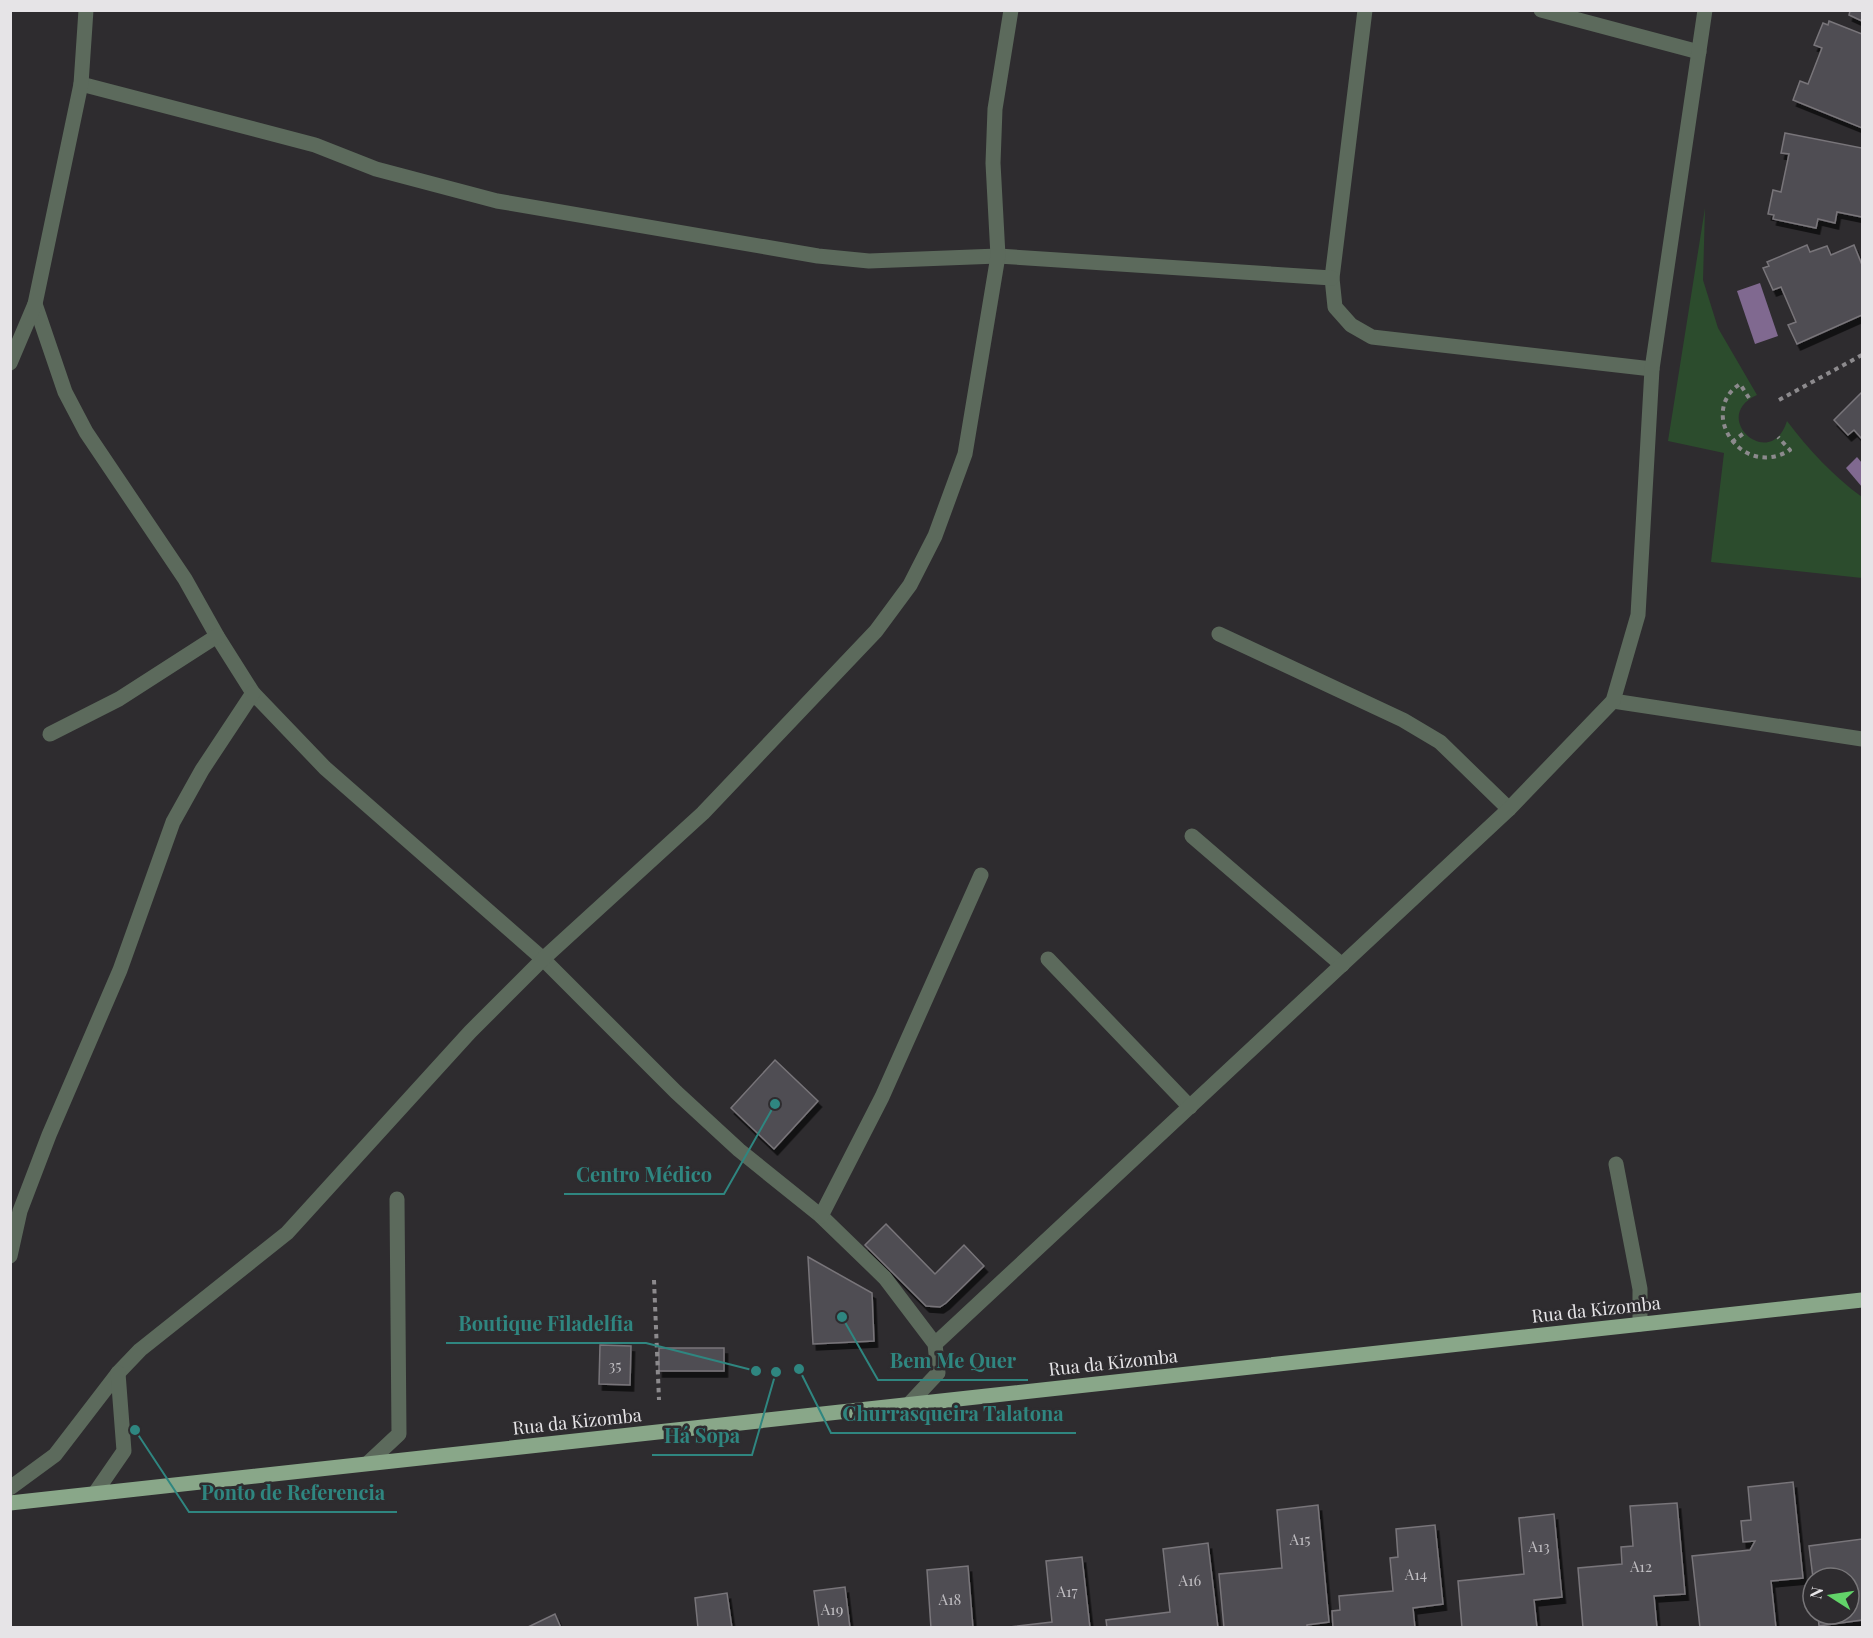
<svg xmlns="http://www.w3.org/2000/svg" width="1873" height="1638" font-family="'Playfair Display',serif">
  <style>
    .green { fill: #2c4c2d }
    .water { fill: #806990 }
    .building { fill: #504d52; stroke: #78757a; stroke-width: 1.5; filter: url(#shadow) }
    .lines { fill: none; stroke-linecap: round; stroke-linejoin: round }
    .path { stroke: #8c8a8d; stroke-width: 4; stroke-dasharray: 4.5 4.5; stroke-linecap: butt }
    .minor { stroke: #5c6a5c; stroke-width: 15 }
    .major { stroke: #89a789; stroke-width: 15 }
    .labels { text-anchor: middle; dominant-baseline: central; stroke-width: 5; stroke-linejoin: round; paint-order: stroke }
    .number-label { font-size: 15px; fill: #c0bec2 }
    .street-label { font-size: 18px; fill: #e6e4e7; stroke: #2e2c2f }
    .leader { fill: none; stroke: #2f8680; stroke-width: 2 }
    .callout-dot { fill: #2f8680; stroke: #2e2c2f; stroke-width: 2 }
    .callout-label { font-size: 20px; text-anchor: middle; font-weight: bold; fill: #2f8680; stroke: #2e2c2f; stroke-width: 5; stroke-linejoin: round; paint-order: stroke }
  </style>
  <defs>
    <filter id="shadow"><feDropShadow dx="3.5" dy="6" stdDeviation="0" flood-color="#0009"/></filter>
  </defs>
  <rect width="100%" height="100%" fill="#2e2c2f"/>
  <!-- green -->
  <path class="green" d="M1705 208 1703 280 1718 328 1757 395C1708 417 1771 473 1787 421 1809 450 1833 476 1862 497V578L1711 562 1724 453 1668 441Z"/>
  <!-- water -->
  <g class="water">
    <polygon points="1760,283 1778,336 1755,344 1737,291"/>
    <polygon points="1857,457 1862,463 1862,487 1846,468"/>
  </g>
  <!-- building -->
  <g class="building">
    <polygon points="1847,10 1862,10 1862,21 1849,15 1850,11"/>
    <polygon points="1829,21 1862,34 1862,128 1793,100 1800,81 1808,84 1822,48 1814,45 1823,23 1828,25"/>
    <polygon points="1785,133 1862,148 1862,217 1837,212 1835,223 1818,219 1816,228 1773,219 1774,215 1768,214 1773,190 1781,192 1789,154 1781,153"/>
    <polygon points="1807,245 1810,252 1827,246 1831,255 1854,245 1862,265 1862,315 1797,344 1788,325 1796,322 1781,287 1773,290 1763,268 1769,266 1767,262"/>
    <polygon points="1862,392 1862,439 1854,430 1848,435 1834,420"/>
    <polygon points="775,1060 818,1101 774,1149 731,1108"/>
    <polygon points="886,1224 935,1274 964,1245 984,1266 946,1303 940,1307 926,1306 865,1245"/>
    <polygon points="808,1257 872,1293 874,1341 813,1344"/>
    <polygon points="600,1345 631,1346 630,1385 599,1384"/>
    <rect x="659" y="1348" width="65" height="23"/>
    <polygon points="1793,1482 1803,1578 1771,1581 1776,1628 1700,1628 1692,1556 1750,1550 1755,1541 1743,1542 1741,1521 1751,1520 1748,1487"/>
    <polygon points="1677,1503 1685,1594 1654,1596 1657,1628 1583,1628 1578,1568 1622,1564 1621,1547 1633,1546 1630,1506"/>
    <polygon points="1318,1505 1329,1622 1307,1625 1307,1628 1224,1628 1219,1574 1282,1568 1277,1510"/>
    <polygon points="1554,1514 1562,1597 1534,1600 1537,1628 1462,1628 1458,1581 1524,1574 1519,1518"/>
    <polygon points="1435,1525 1443,1604 1413,1608 1415,1628 1333,1628 1332,1611 1340,1610 1339,1596 1393,1591 1390,1558 1398,1557 1396,1529"/>
    <polygon points="1862,1539 1862,1620 1819,1626 1818,1614 1849,1614 1849,1578 1813,1578 1809,1546"/>
    <polygon points="1208,1543 1218,1628 1107,1628 1106,1620 1170,1612 1163,1549"/>
    <polygon points="1082,1557 1090,1628 1001,1628 1052,1622 1046,1561"/>
    <polygon points="968,1566 973,1628 931,1628 927,1570"/>
    <polygon points="845,1587 850,1628 819,1628 814,1591"/>
    <polygon points="727,1593 732,1628 698,1628 695,1598"/>
    <polygon points="555,1614 561,1628 526,1628"/>
  </g>
  <g class="lines">
    <!-- path -->
    <g class="path">
      <path d="M1749 398 1740 384C1697 412 1742 480 1790 450L1778 437"/>
      <polyline points="1779,400 1862,355"/>
      <polyline points="1732,442 1744,433"/>
      <polyline points="654,1280 659,1400"/>
    </g>
    <!-- minor -->
    <g class="minor">
      <polyline points="1365,10 1332,278 1335,307 1351,325 1372,337 1652,369"/>
      <polyline points="1541,10 1699,52"/>
      <polyline points="81,84 315,145 376,169 497,201 818,256 869,261 998,256 1332,278"/>
      <polyline points="35,304 65,392 86,432 185,579 217,636 253,693 325,768 543,959 676,1092 739,1150 821,1216 885,1278 935,1344 938,1373 909,1404"/>
      <polyline points="10,363 35,304 81,84 86,10"/>
      <polyline points="1219,634 1403,720 1440,742 1509,809"/>
      <polyline points="1613,701 1862,739"/>
      <polyline points="50,734 119,699 217,636"/>
      <polyline points="1192,836 1342,965"/>
      <polyline points="1048,959 1190,1107"/>
      <polyline points="1616,1164 1640,1289 1640,1324"/>
      <polyline points="821,1216 882,1097 981,875"/>
      <polyline points="10,1256 20,1211 49,1135 120,970 173,822 202,770 253,693"/>
      <polyline points="935,1344 1509,809 1613,701 1638,615 1652,369 1705,10"/>
      <polyline points="368,1463 399,1434 397,1199"/>
      <polyline points="10,1488 55,1455 118,1373 140,1350 287,1233 470,1032 543,959 703,813 876,631 910,585 935,536 965,454 998,256 993,163 995,109 1011,10"/>
      <polyline points="95,1493 124,1451 118,1373"/>
    </g>
    <!-- major -->
    <polyline class="major" points="10,1503 1862,1300"/>
  </g>
  <g class="labels">
    <!-- number labels -->
    <g class="number-label">
      <text x="615" y="1365">35</text>
      <text x="1300" y="1539">A15</text>
      <text x="1539" y="1546">A13</text>
      <text x="1641" y="1566">A12</text>
      <text x="1416" y="1574">A14</text>
      <text x="1190" y="1580">A16</text>
      <text x="1067" y="1591">A17</text>
      <text x="950" y="1599">A18</text>
      <text x="832" y="1609">A19</text>
    </g>
    <!-- street labels -->
    <g class="street-label">
      <text transform="translate(1596 1309) rotate(-6)">Rua da Kizomba</text>
      <text transform="translate(1113 1362) rotate(-6)">Rua da Kizomba</text>
      <text transform="translate(577 1421) rotate(-6)">Rua da Kizomba</text>
    </g>
  </g>
  <!-- callouts -->
  <path class="leader" d="M775 1104L724 1194H564M756 1371L646 1343H446M842 1317L878 1380H1028M799 1369L831 1433H1076M776 1372L752 1455H652M135 1430L189 1512H397"/>
  <g class="callout-dot">
    <circle cx="775" cy="1104" r="6"/>
    <circle cx="756" cy="1371" r="6"/>
    <circle cx="842" cy="1317" r="6"/>
    <circle cx="799" cy="1369" r="6"/>
    <circle cx="776" cy="1372" r="6"/>
    <circle cx="135" cy="1430" r="6"/>
  </g>
  <g class="callout-label">
    <text x="644" y="1182">Centro Médico</text>
    <text x="546" y="1331">Boutique Filadelfia</text>
    <text x="953" y="1368">Bem Me Quer</text>
    <text x="953" y="1421">Churrasqueira Talatona</text>
    <text x="702" y="1443">Há Sopa</text>
    <text x="293" y="1500">Ponto de Referencia</text>
  </g>
  <!-- border -->
  <rect width="1873" height="1638" fill="none" stroke="#e6e4e7" stroke-width="24"/>
  <!-- north arrow -->
  <g transform="translate(1831 1596) rotate(282)"><circle r="28" fill="#2e2c2f" stroke="#787679" stroke-width="1.5"/>
  <path d="M0-4.5L10 22L0 15L-10 22Z" fill="#62d469"/>
  <text y="-9" font-size="16" font-weight="bold" text-anchor="middle" fill="#e6e4e7">N</text>
  </g>
</svg>
